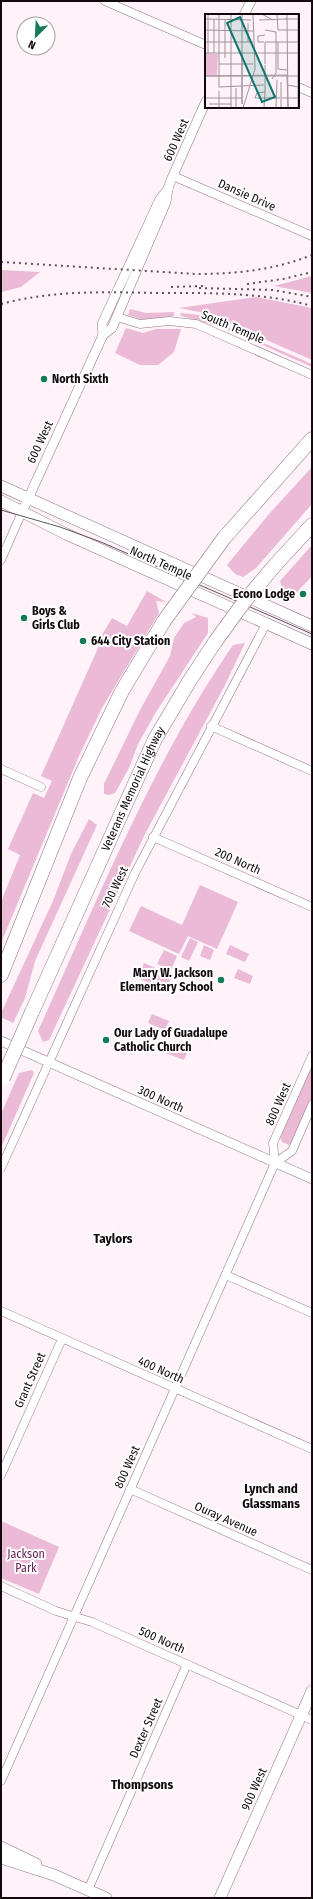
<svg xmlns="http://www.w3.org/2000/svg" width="313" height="1899" font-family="'Fira Sans Condensed',sans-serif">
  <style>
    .green { fill: #eabad7 }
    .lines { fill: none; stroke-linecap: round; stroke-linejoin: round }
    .minor-casing { stroke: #8f7484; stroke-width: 9 }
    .tertiary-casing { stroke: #8f7484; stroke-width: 10 }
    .secondary-casing { stroke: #8f7484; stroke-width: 12 }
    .motorway-casing { stroke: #8f7484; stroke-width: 15 }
    .minor { stroke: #fff; stroke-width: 8 }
    .tertiary { stroke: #fff; stroke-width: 9 }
    .secondary { stroke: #fff; stroke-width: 11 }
    .motorway { stroke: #fff; stroke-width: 14 }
    .tram { stroke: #5f545a; stroke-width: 1 }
    .rail { stroke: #5f545a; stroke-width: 2; stroke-dasharray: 2 4; stroke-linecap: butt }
    .motorway-bridge-casing { stroke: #8f7484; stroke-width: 15; stroke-linecap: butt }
    .motorway-bridge { stroke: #fff; stroke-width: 14 }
    .poi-dot { fill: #157b54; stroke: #fff; stroke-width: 1.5 }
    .labels { text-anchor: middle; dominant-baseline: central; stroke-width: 4; stroke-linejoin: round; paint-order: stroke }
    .street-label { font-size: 12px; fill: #12080e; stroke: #fff }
    .poi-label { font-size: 12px; font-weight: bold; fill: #12080e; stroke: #fff; text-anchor: start }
    .park-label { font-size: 12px; fill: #6c2156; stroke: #fff }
    .neighbourhood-label { font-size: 13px; font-weight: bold; fill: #12080e; stroke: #fff }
    .inset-road { fill: none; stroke: #a0949b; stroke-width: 1 }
    .view { fill: #0f766e; fill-opacity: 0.15; stroke: #0f766e; stroke-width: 2 }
    .inset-edge { fill: none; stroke: #12080e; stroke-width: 2 }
  </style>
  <rect width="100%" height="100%" fill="#fff2f9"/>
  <!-- green -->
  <g class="green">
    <polygon points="1,270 40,272 21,287 1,292"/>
    <polygon points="312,276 312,293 274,286"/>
    <polygon points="256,297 312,308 312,360 205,313 179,308"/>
    <polygon points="130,309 146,313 174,312 174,316 143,320 128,315"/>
    <path d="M180 313 200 315 312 364V367L220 326C209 326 192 318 181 316Z"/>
    <polygon points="126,328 143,333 156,329 181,329 174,352 158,365 140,365 115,353"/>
    <polygon points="312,467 312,504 256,568 243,577 235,574 227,565 269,514"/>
    <polygon points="312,545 312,576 297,592 293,589 283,590 280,581"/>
    <polygon points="147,591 166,602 156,601 159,613 102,708 79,756 1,943 1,902 20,855 8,849 33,793 44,798 52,781 41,776 102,639 104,638 101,637 112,618 127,626"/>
    <polygon points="192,613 208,618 208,633 156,712 138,744 129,768 115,793 109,795 104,794 104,784 140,710 170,656 174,638 184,623 196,617"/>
    <path d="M245 643 224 687 145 834 49 1040 43 1042 38 1031C98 899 151 765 233 645Z"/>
    <polygon points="89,819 97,825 35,961 25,998 13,1023 1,1017 1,1013 53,901 71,854"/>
    <polygon points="200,885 238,902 217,949 188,936 179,954 129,931 141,906 182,925"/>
    <polygon points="190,938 198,942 189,961 181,957"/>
    <polygon points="204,945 214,950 210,960 200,956"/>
    <polygon points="230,945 249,954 245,962 226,954"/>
    <polygon points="164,950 177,956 171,970 157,964"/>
    <polygon points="144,963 172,975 167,987 163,989 138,978"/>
    <polygon points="238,969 253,976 250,984 234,978"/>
    <polygon points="152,1014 169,1021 165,1030 148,1023"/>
    <polygon points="167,1043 188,1051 184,1060 163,1052"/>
    <polygon points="312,1065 312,1101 293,1143 289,1145 282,1142 280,1137"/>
    <polygon points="32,1070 34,1073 1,1148 1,1114 19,1073"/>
    <polygon points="1,1521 59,1547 39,1594 1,1578"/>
  </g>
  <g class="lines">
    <defs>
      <g id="minor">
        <polyline points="105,1 206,45"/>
        <polyline points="298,87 312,93"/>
        <polyline points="173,176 312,236"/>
        <polyline points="117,317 140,324 169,321 196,324 312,375"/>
        <polyline points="1,560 22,512"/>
        <polyline points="211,726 312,771"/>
        <polyline points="1,769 41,787"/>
        <polyline points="153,837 312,907"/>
        <polyline points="275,1163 292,1151 312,1105"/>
        <polyline points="1,1168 135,873 266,624"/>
        <polyline points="226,1275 312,1313"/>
        <polyline points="1,1311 312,1449"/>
        <polyline points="1,1475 62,1339"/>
        <polyline points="130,1489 312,1570"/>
        <polyline points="1,1586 56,1611 92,1622 312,1720"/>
        <polyline points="1,1781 275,1163 273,1143 312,1056"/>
        <polyline points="88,1890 187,1664"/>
      </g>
      <g id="tertiary">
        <polyline points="244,15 251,1"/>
        <polyline points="103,335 102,324 160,199 168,189"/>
        <polyline points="22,512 103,335 112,328 166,202 168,189 171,180 206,101"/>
        <polyline points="1,1041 312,1179"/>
      </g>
      <g id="secondary">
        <polyline points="1,486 312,626"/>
        <polyline points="1,501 66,534 312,644"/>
        <polyline points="1,1847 36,1864"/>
        <polyline points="1,1858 54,1875 106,1898"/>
        <polyline points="220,1898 312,1691"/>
      </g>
      <g id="motorway">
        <polyline points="224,538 312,439"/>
        <polyline points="276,564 312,525"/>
        <polyline points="1,975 80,778 122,691 164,621"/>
        <path id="s1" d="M32 1012 155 739 190 680 215 642"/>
      </g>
    </defs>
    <!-- minor casing -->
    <use href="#minor" class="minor-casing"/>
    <!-- tertiary casing -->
    <use href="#tertiary" class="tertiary-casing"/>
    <!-- secondary casing -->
    <use href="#secondary" class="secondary-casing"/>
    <!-- motorway casing -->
    <use href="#motorway" class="motorway-casing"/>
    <!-- minor -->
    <use href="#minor" class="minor"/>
    <!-- tertiary -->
    <use href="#tertiary" class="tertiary"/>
    <!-- secondary -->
    <use href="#secondary" class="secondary"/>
    <!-- motorway -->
    <use href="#motorway" class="motorway"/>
    <!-- tram -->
    <polyline class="tram" points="1,510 60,527 101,542 312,634"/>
    <!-- rail -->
    <g class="rail">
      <path d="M1 262 196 274C236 274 274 270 312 255"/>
      <polyline points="247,284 283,279 312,272"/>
      <polyline points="171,287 203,286"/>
      <polyline points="199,288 273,290 312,297"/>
      <path d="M1 304C53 290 105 292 158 293 209 293 262 292 312 306"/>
    </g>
    <defs>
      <g id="motorway-bridge">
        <polyline points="164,621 224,538"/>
        <polyline points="215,642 244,602 276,564"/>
        <polyline points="3,1078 32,1012"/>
      </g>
    </defs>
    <!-- motorway-bridge casing -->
    <use href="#motorway-bridge" class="motorway-bridge-casing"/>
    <!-- motorway-bridge -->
    <use href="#motorway-bridge" class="motorway-bridge"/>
  </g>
  <!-- markers -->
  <g class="poi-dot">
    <circle cx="44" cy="379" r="4"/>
    <circle cx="303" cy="594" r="4"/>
    <circle cx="24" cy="618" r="4"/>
    <circle cx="83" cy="641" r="4"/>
    <circle cx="221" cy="980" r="4"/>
    <circle cx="106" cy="1040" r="4"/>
  </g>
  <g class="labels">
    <!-- street labels -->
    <g class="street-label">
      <text transform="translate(176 140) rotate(-66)">600 West</text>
      <text transform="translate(247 195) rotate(24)">Dansie Drive</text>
      <text transform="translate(233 327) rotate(23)">South Temple</text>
      <text transform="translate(40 442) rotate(-65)">600 West</text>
      <text transform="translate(161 563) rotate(24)">North Temple</text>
      <text stroke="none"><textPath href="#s1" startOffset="245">Veterans Memorial Highway</textPath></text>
      <text transform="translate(238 861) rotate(24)">200 North</text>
      <text transform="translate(115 887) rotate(-64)">700 West</text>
      <text transform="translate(161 1099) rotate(24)">300 North</text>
      <text transform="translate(278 1104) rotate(-66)">800 West</text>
      <text transform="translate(161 1370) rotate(24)">400 North</text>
      <text transform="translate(30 1380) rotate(-66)">Grant Street</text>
      <text transform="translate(127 1467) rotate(-66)">800 West</text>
      <text transform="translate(226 1519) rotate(24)">Ouray Avenue</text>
      <text transform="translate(162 1640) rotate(24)">500 North</text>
      <text transform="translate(146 1728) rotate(-66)">Dexter Street</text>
      <text transform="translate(254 1789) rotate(-66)">900 West</text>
    </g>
    <!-- poi labels -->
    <g class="poi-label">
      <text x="52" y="379">North Sixth</text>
      <text x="295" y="594" text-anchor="end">Econo Lodge</text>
      <text x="32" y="611">Boys &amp;<tspan x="32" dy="14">Girls Club</tspan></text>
      <text x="91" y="641">644 City Station</text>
      <text x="213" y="973" text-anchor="end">Mary W. Jackson<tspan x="213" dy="14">Elementary School</tspan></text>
      <text x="114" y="1033">Our Lady of Guadalupe<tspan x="114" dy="14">Catholic Church</tspan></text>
    </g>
    <!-- park labels -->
    <g class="park-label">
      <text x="26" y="1554">Jackson<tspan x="26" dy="14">Park</tspan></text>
    </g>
    <!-- neighbourhood labels -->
    <g class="neighbourhood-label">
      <text x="113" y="1238">Taylors</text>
      <text x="271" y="1488">Lynch and<tspan x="271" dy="15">Glassmans</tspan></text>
      <text x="142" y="1784">Thompsons</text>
    </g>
  </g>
  <!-- overview -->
  <g transform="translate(205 14)">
    <rect width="94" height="94" fill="#fff2f9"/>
    <path d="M0 39 13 40 12 61H0Z" fill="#eabad7"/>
    <path class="inset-road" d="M14 0V73L59 71M26 0V94M37 0V90V39M57 0 68 6M72 0 73 16H94M82 0 83 94M93 0V94M0 5 46 6M9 5V39M80 5H94M54 6 82 5M0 16 48 17M60 16 71 18V59L67 65M0 28H48M43 28V9M59 28H53V22L60 21M60 28H94M60 28V50M73 28V55L82 56M0 39H93M3 39V0M20 44V5M14 50H48M0 62H94M0 62 82 61 83 94M82 71 94 73M31 74V94M60 78 52 79 50 84H75M60 78V51M0 84H37M77 84H94M4 90H26M14 94V77M38 94 50 55 48 0M59 94 60 78M71 94 72 66M76 94V68"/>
    <path class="view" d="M35 3 70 83 57 88 22 9Z"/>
    <rect width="94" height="94" class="inset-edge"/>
  </g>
  <!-- border -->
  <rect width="313" height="1899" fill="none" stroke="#12080e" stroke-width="4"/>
  <!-- north arrow -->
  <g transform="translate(36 36) rotate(204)"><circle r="19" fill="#ffffff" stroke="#a09c9f"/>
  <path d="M0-3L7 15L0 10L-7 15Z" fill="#157b54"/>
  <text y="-6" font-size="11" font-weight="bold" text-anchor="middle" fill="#12080e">N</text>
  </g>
</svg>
